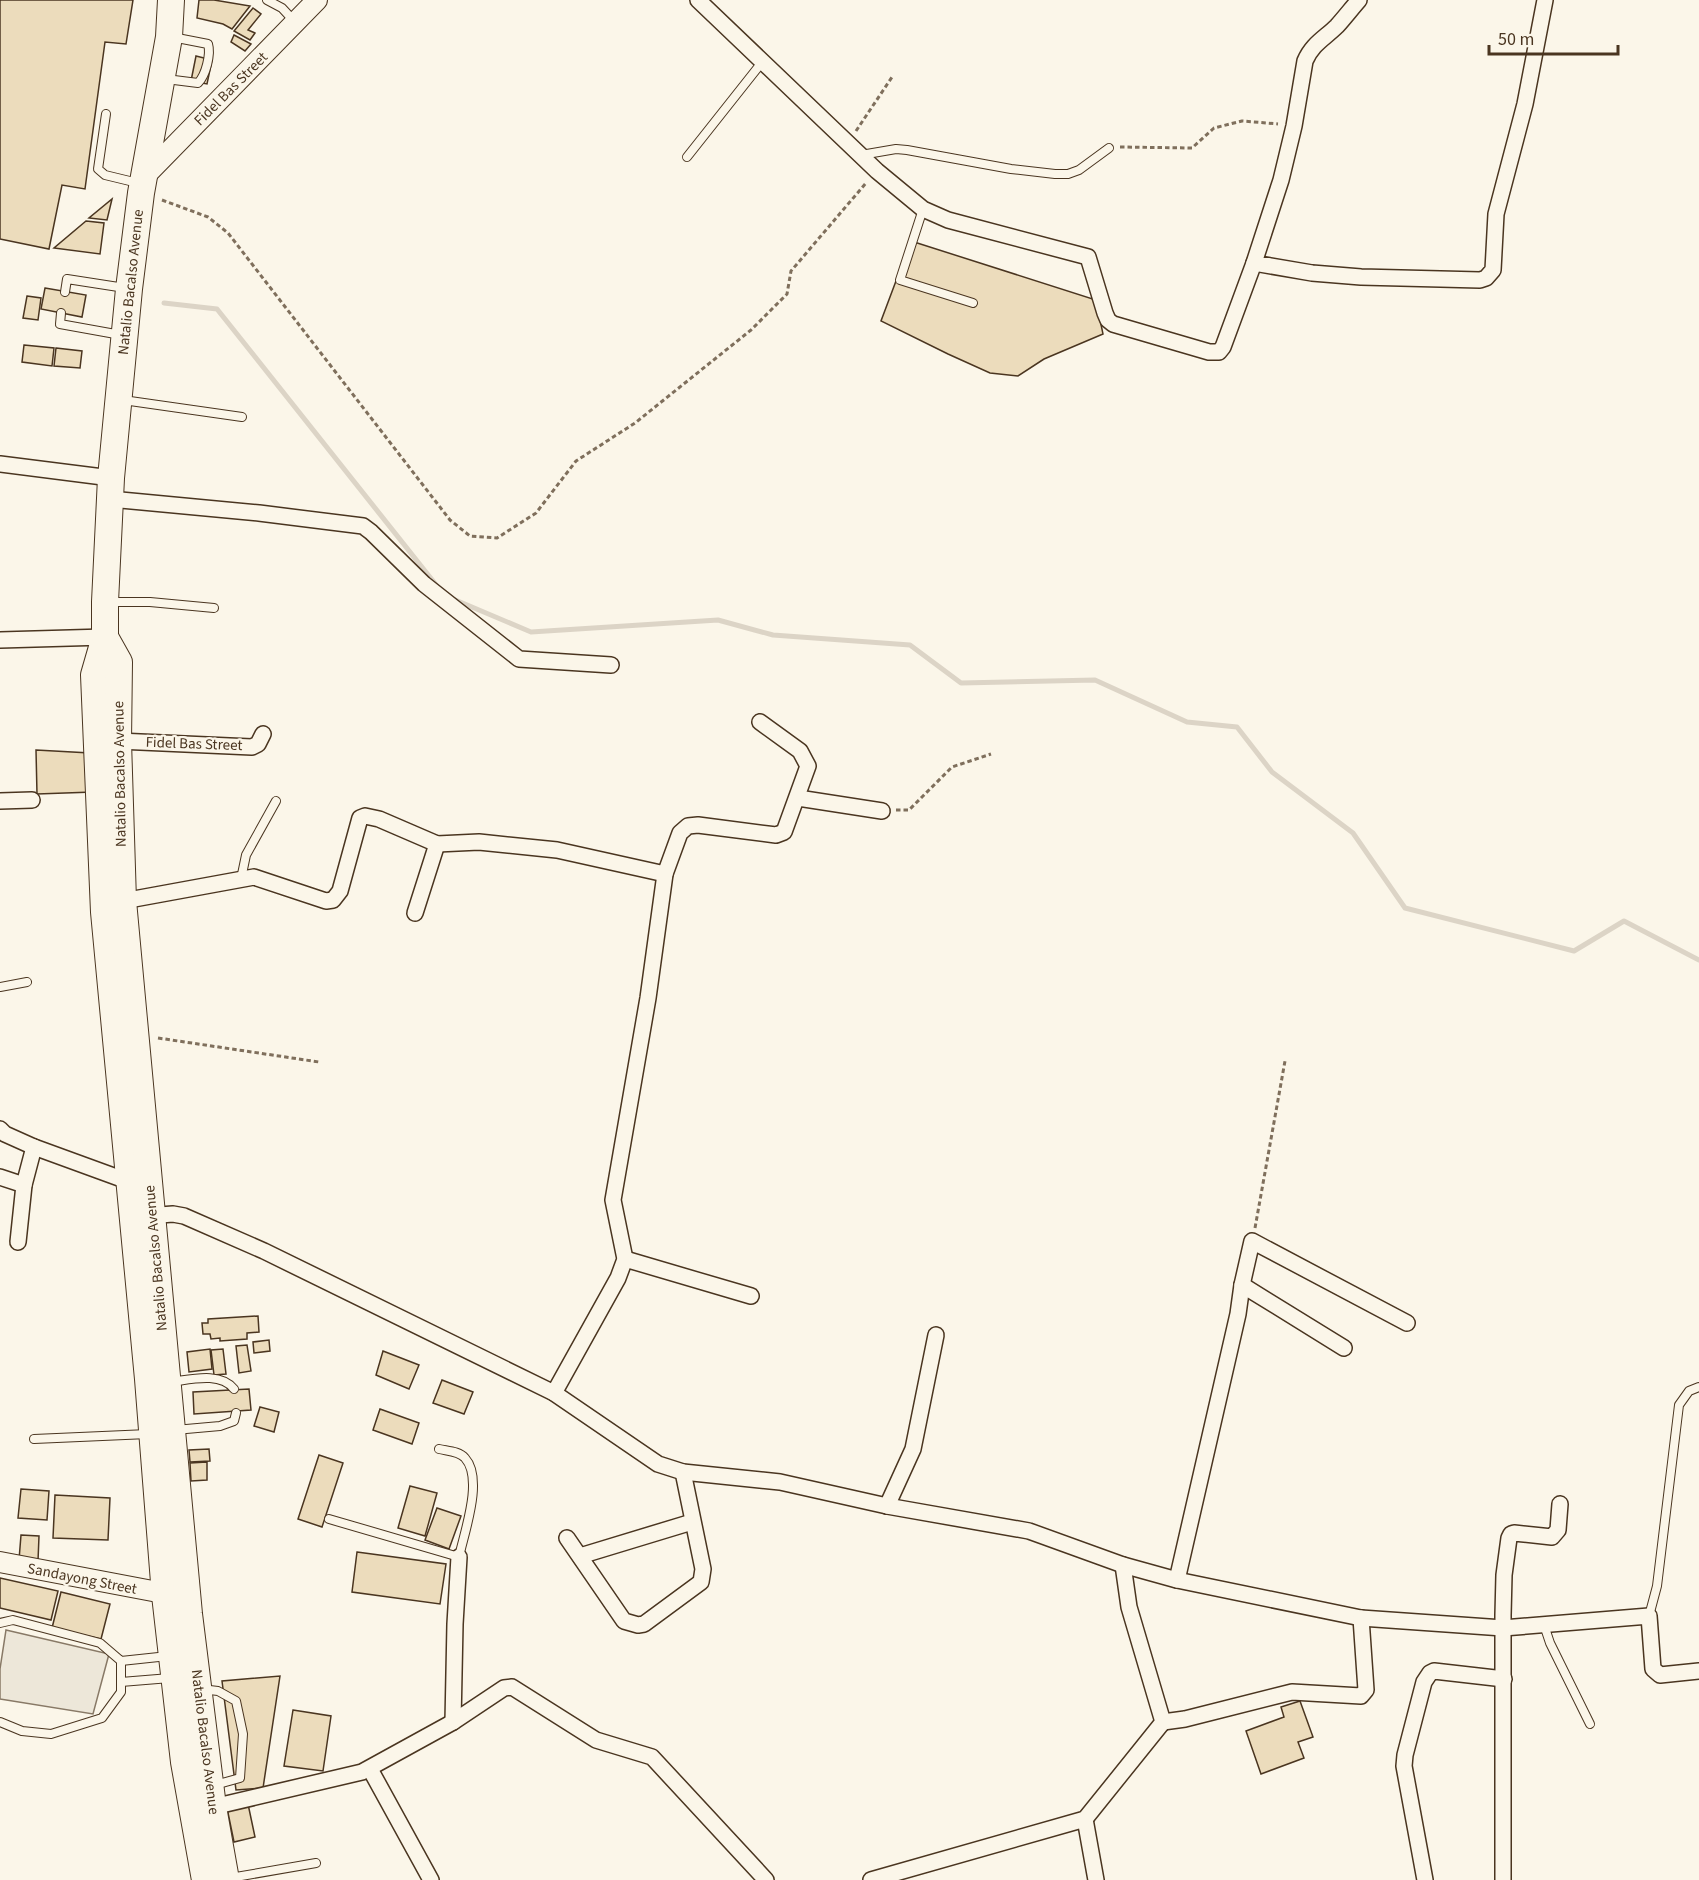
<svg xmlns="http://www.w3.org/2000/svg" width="1699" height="1880" font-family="'Source Sans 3',sans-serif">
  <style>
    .parking { fill: #ede7d9; stroke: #887966; stroke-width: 1.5 }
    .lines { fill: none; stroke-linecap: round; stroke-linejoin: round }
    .stream { stroke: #dcd4c6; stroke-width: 5 }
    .building { fill: #ecdcbc; stroke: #4a3520; stroke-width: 1.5 }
    .service-casing { stroke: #4a3520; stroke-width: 10 }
    .minor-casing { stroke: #4a3520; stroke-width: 18 }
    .tertiary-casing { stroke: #4a3520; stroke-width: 22 }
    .trunk-casing { stroke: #4a3520; stroke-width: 28 }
    .path { stroke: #7f6f5c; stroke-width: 3; stroke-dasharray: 4.5 3; stroke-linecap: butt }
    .service { stroke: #fbf6e9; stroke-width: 8 }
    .minor { stroke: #fbf6e9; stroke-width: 15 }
    .tertiary { stroke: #fbf6e9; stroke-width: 20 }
    .trunk { stroke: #fbf6e9; stroke-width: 26 }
    .labels { text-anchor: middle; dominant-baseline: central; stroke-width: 4.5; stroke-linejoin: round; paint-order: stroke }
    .street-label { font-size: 15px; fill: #4a3520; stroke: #fbf6e9 }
  </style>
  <rect width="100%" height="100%" fill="#fbf6e9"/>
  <!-- parking -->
  <polygon class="parking" points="6,1630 109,1654 93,1714 0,1699 0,1669"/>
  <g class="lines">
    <!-- stream -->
    <g class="stream">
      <polyline points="164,303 217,309 437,586"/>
      <polyline points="453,599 531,632 718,620 773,635 910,645 961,683 1095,680 1187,722 1237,727 1272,772 1353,833 1405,908 1574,951 1624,921 1699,960"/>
    </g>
  </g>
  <!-- building -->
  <g class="building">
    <polygon points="0,0 133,0 126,44 105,42 85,189 62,185 49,249 0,239"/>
    <polygon points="199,0 214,0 250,6 232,29 223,24 197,18"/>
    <polygon points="253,8 261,14 248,30 255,33 250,40 234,31"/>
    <polygon points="234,35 251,44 245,51 231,42"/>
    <polygon points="196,56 212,60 207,84 191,81"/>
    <polygon points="112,199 107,220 89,218"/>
    <polygon points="86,221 104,223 100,254 54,248"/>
    <polygon points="911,241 1096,300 1103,334 1044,359 1018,376 990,373 948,354 881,321"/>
    <polygon points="45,288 86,295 82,317 41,309"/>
    <polygon points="27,296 41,298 38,320 23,318"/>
    <polygon points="24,345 54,348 52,366 22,362"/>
    <polygon points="56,348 82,351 80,368 54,366"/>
    <polygon points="36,750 90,753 93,792 37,794"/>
    <polygon points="258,1316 259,1332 247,1333 247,1339 220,1341 220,1338 211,1339 210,1334 203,1334 202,1323 208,1323 208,1319"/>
    <polygon points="269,1340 270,1351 254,1353 253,1342"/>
    <polygon points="247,1345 251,1371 239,1373 236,1346"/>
    <polygon points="210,1349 212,1369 189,1372 187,1352"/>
    <polygon points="223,1349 226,1374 214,1375 211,1350"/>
    <polygon points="383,1351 419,1365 409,1389 376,1375"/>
    <polygon points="442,1380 473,1392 464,1414 433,1403"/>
    <polygon points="249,1389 251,1410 194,1414 193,1392"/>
    <polygon points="260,1407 279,1412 274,1432 254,1426"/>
    <polygon points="380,1409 419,1423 412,1444 373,1430"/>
    <polygon points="209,1449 210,1461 190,1462 189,1450"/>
    <polygon points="319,1455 343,1463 322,1527 298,1519"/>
    <polygon points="207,1462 207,1480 191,1481 190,1463"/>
    <polygon points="410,1486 437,1493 425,1536 398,1528"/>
    <polygon points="21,1489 49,1491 47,1520 18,1518"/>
    <polygon points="55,1495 110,1498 108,1540 53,1538"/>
    <polygon points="437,1508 461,1516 449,1549 425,1540"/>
    <polygon points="21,1535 39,1536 38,1561 19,1560"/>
    <polygon points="357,1552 446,1564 440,1604 352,1592"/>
    <polygon points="0,1578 58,1591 51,1620 0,1608"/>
    <polygon points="61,1592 110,1604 101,1639 52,1628"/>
    <polygon points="280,1676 263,1788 236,1790 222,1681"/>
    <polygon points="1300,1701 1313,1737 1298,1742 1304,1758 1261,1774 1246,1731 1284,1717 1281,1707"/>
    <polygon points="293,1710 331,1716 323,1771 284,1766"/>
    <polygon points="248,1804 255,1837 234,1842 227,1808"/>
  </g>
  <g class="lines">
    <defs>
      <g id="service">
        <polyline points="267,0 282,8 295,22"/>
        <path d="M166 79 198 83C206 75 211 54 208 44L172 37"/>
        <polyline points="106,114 98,169 105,175 138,183"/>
        <polyline points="861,155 896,149 907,150 1011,169 1055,174 1068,174 1079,170 1109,148"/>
        <polyline points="687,157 763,61"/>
        <polyline points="923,209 900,280 973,303"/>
        <polyline points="65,292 67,279 125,288"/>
        <polyline points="61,313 60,324 121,335"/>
        <polyline points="123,400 242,417"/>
        <polyline points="110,602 150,602 214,608"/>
        <polyline points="241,879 246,855 276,801"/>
        <polyline points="0,987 27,982"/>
        <path d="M170 1382C189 1380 220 1371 234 1389"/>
        <polyline points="175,1430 220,1426 234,1421 236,1413"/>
        <polyline points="34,1439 148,1434"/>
        <path d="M329 1519 459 1557C464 1533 484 1479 465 1458 459 1451 447 1451 439 1449"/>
        <polyline points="1649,1616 1657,1586 1679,1405 1689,1391 1699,1387"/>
        <polyline points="0,1623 13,1620 100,1643 121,1661 168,1656"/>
        <polyline points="1544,1625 1550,1643 1590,1724"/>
        <polyline points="121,1682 170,1678"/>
        <polyline points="201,1689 218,1691 236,1701 243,1734 240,1778 215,1785"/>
        <polyline points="0,1722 22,1731 51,1734 102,1718 121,1692 121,1661"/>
        <polyline points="230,1878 316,1863"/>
      </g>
      <g id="minor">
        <polyline points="698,0 877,171 923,209 948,220 1088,257 1105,313 1108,320 1113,324 1209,352 1219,352 1223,347 1254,263"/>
        <path d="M1359 0C1352 8 1345 17 1337 26 1325 38 1312 44 1305 61L1294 126 1281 180 1254 263 1312 273 1361 277 1480 280 1486 278 1493 270 1496 214 1525 104 1545 0"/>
        <polyline points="0,464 111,478"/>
        <polyline points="110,499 259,513 363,526 371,532 424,584 519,659 611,665"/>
        <polyline points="0,640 105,637"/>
        <polyline points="118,741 252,747 258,744 263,734"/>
        <polyline points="798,798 882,811"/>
        <polyline points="0,801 32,800"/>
        <polyline points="123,901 254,877 326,901 333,900 340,891 360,818 365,816 379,819 437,844 479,842 557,850 665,874"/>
        <polyline points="415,913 437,844"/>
        <polyline points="0,1129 5,1134 34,1147 130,1182"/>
        <polyline points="0,1177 24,1185"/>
        <polyline points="147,1216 173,1214 184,1216 264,1251 554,1393 658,1464 683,1472 780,1482 887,1506 1029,1531 1123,1565 1177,1580 1361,1618 1503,1628 1649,1616 1653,1669 1660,1675 1699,1671"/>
        <polyline points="18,1242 24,1185 34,1147"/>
        <polyline points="625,1259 751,1296"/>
        <polyline points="1242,1285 1344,1348"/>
        <polyline points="554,1393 618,1278 625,1259 613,1200 648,998 665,874 680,833 688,826 698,825 776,835 784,832 808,766 800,751 760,722"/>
        <polyline points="887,1506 913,1449 936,1335"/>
        <polyline points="567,1538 624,1621 638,1625 644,1624 701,1582 703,1569 683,1472"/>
        <polyline points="580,1556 692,1522"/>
        <polyline points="1177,1580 1238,1314 1242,1285 1252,1241 1407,1323"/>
        <polyline points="453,1722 455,1624 459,1557"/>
        <polyline points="1163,1722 1185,1719 1292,1692 1361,1696 1366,1690 1361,1618"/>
        <polyline points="370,1769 431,1880"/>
        <polyline points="213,1807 362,1772 453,1722 504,1688 512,1687 596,1740 652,1757 766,1880"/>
        <polyline points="1085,1819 1096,1880"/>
        <polyline points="871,1880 1085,1819 1163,1722 1129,1607 1123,1565"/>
        <polyline points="1425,1880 1404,1766 1405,1755 1424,1682 1430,1673 1434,1671 1504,1679"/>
        <polyline points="1503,1880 1503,1615 1504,1575 1509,1538 1511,1534 1514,1533 1552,1537 1558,1530 1560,1504"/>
      </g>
      <g id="tertiary">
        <polyline points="143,178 317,0"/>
        <polyline points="0,1562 179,1596"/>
      </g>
      <g id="trunk">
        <polyline points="171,0 169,37 141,193 129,289 111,478 105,602 105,637 94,675 104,912 148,1379 165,1595 184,1762 205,1880"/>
        <polyline points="105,637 119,662 118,741 123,901 189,1614 213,1807 226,1880"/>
      </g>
    </defs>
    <!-- service casing -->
    <use href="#service" class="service-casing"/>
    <!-- minor casing -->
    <use href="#minor" class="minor-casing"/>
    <!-- tertiary casing -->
    <use href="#tertiary" class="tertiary-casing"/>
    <!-- trunk casing -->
    <use href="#trunk" class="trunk-casing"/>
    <!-- path -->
    <g class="path">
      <polyline points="856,131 892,77"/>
      <polyline points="1120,147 1192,148 1214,128 1242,121 1278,124"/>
      <polyline points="162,200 208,217 228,233 450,520 470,536 497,538 536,513 576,461 635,423 751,330 787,294 791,271 866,183"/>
      <polyline points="896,810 909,810 952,767 991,754"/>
      <polyline points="158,1038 319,1062"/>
      <polyline points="1255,1228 1285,1061"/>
    </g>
    <!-- service -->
    <use href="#service" class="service"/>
    <!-- minor -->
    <use href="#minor" class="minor"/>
    <!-- tertiary -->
    <use href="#tertiary" class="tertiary"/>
    <!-- trunk -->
    <use href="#trunk" class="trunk"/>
  </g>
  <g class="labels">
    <!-- street labels -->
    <g class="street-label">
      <text transform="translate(231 89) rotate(-45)">Fidel Bas Street</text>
      <text transform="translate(131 282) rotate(-84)">Natalio Bacalso Avenue</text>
      <text transform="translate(194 744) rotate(2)">Fidel Bas Street</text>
      <text transform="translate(120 774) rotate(-91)">Natalio Bacalso Avenue</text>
      <text transform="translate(156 1258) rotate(-95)">Natalio Bacalso Avenue</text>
      <text transform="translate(82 1579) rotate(11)">Sandayong Street</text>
      <text transform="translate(205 1742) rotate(83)">Natalio Bacalso Avenue</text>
    </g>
  </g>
  <!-- scale -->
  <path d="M1489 45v9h129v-9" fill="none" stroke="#4a3520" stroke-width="3"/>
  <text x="1498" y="45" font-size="18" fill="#4a3520" stroke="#fbf6e9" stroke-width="4.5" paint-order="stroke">50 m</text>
</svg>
